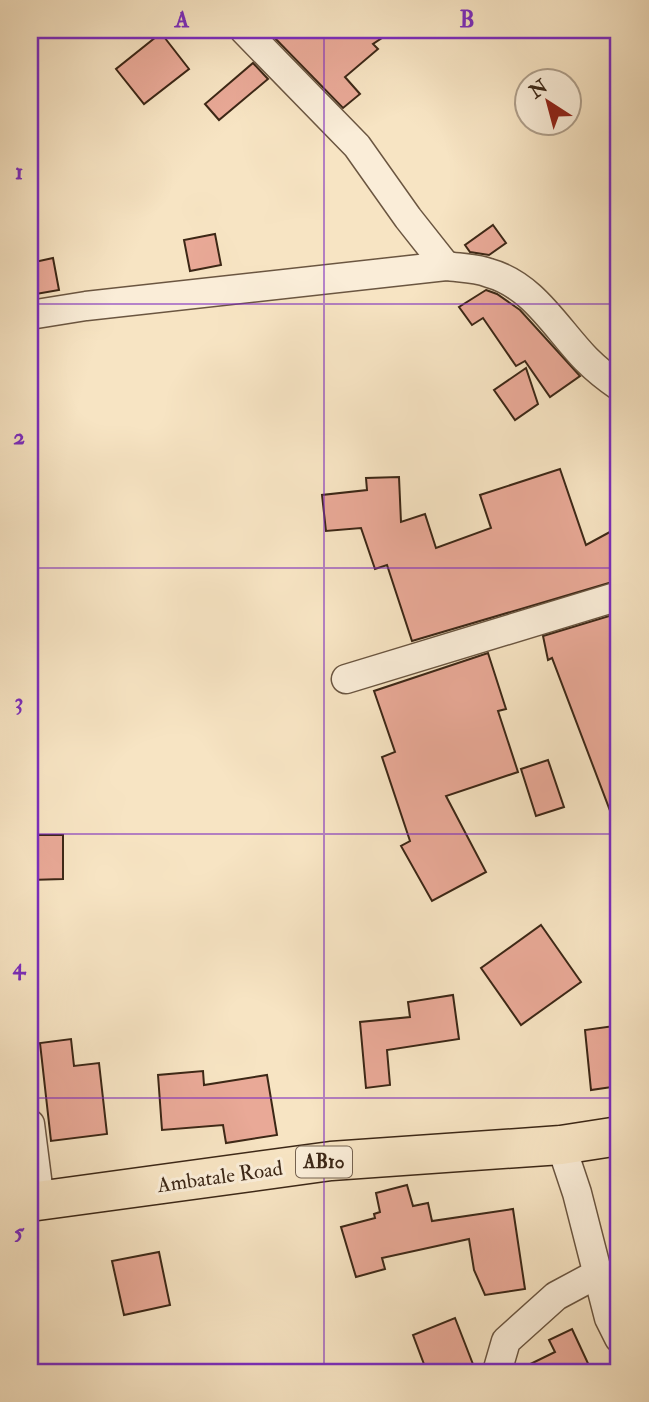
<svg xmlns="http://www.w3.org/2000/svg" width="649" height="1402" font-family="'IM FELL Double Pica',serif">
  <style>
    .building { fill: #e9a997; stroke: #3c2716; stroke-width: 2 }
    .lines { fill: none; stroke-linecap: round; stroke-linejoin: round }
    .street-casing { stroke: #6b5641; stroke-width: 31 }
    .primary-casing { stroke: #3c2716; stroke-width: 41 }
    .street { stroke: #faedd8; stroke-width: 28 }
    .primary { stroke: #f7e4c3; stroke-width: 38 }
    .grid { fill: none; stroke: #7b2cbf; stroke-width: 2; stroke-opacity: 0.55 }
    .labels { text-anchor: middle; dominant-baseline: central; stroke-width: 6; stroke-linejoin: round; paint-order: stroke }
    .shield { fill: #faedd8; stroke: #756250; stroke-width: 2 }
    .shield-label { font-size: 19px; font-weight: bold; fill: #3c2716 }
    .street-label { font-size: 21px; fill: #3c2716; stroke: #faedd8 }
    .neatline { fill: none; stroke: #7b2cbf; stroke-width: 2.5 }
    .grid-label { font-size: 23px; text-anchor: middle; font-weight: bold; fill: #7b2cbf }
  </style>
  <rect width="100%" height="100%" fill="#f7e4c3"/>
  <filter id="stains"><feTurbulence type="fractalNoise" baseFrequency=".00286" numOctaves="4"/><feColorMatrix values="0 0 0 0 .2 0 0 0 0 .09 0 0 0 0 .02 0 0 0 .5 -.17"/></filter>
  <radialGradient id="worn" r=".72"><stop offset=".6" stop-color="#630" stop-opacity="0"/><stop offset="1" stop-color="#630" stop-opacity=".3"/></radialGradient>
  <!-- building -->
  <g class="building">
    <polygon points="267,30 394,30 373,44 378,49 345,77 360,94 343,108"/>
    <polygon points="161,33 189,69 144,104 116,69"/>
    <polygon points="253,63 268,79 219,120 205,104"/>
    <polygon points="493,225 506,243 489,255 470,252 465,245"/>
    <polygon points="215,234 221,265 190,271 184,240"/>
    <polygon points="53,258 59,290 30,295 30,263"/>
    <polygon points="486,290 497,294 520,310 580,376 550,397 525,361 516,366 483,318 472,325 459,307"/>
    <polygon points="526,368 538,404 515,420 494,390"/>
    <polygon points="560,469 586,545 619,527 619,580 412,641 387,565 375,569 361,528 326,531 322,495 367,490 366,478 399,477 401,522 425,514 436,548 491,528 480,495"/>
    <polygon points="619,613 619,828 617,829 552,658 548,660 543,636"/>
    <polygon points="488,653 506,709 498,711 518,772 446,796 486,872 432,901 401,846 410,841 382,757 395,752 374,691"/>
    <polygon points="548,760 564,807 536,816 521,769"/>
    <polygon points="30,835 63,835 63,879 30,880"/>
    <polygon points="541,925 581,982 521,1025 481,968"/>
    <polygon points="453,995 459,1039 387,1050 390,1085 366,1088 360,1022 410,1017 408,1002"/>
    <polygon points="614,1026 619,1027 619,1086 591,1090 585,1030"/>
    <polygon points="71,1039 74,1066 99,1063 107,1134 51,1141 40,1043"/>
    <polygon points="203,1071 204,1085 267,1075 277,1135 226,1143 223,1125 162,1130 158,1075"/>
    <polygon points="407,1185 413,1206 428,1203 432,1221 513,1209 525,1289 485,1295 474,1270 469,1239 382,1258 385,1269 356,1277 341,1227 375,1218 374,1214 380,1212 376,1193"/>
    <polygon points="159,1252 170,1305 124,1315 112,1261"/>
    <polygon points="455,1318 476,1372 427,1372 413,1335"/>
    <polygon points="572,1329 592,1372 514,1372 555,1352 549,1340"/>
  </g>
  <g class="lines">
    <defs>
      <g id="street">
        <polyline points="244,30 357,146 408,218 446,266"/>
        <path d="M30 315 86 306 446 266C460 268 476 268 489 273 533 285 556 328 586 359 596 369 607 378 619 386"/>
        <polyline points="346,679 619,596"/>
        <polyline points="30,1124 40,1202"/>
        <polyline points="561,1145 577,1193 609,1318 619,1338"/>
        <polyline points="497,1372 506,1341 556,1296 597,1274"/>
      </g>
      <polyline id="primary" points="30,1202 331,1161 561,1145 619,1136"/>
    </defs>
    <!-- street casing -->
    <use href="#street" class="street-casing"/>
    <!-- primary casing -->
    <use href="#primary" class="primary-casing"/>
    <!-- street -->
    <use href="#street" class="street"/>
    <!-- primary -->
    <use href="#primary" class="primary"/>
  </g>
  <!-- grid -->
  <path class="grid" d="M324 30V1372M30 304H619M30 568H619M30 834H619M30 1098H619"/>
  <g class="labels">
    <!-- shield labels -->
    <rect class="shield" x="296" y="1146.5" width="56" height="31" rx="5"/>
    <g class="shield-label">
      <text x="324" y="1162">AB10</text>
    </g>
    <!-- street labels -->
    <g class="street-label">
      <text transform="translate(220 1177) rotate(-8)">Ambatale Road</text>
    </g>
  </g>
  <!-- margin -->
  <rect width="649" height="1402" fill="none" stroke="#f7e4c3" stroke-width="77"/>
  <!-- north arrow -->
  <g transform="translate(548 102) rotate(324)"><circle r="33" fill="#faedd8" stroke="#ae9e8a" stroke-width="2"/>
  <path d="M0-5L12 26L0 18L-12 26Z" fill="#8f2418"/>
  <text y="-10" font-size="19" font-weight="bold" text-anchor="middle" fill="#3c2716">N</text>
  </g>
  <rect x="38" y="38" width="572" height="1326" class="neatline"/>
  <g class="grid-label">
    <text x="182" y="27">A</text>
    <text x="467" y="27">B</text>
    <text x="19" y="179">1</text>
    <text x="19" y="444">2</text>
    <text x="19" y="709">3</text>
    <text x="19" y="974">4</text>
    <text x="19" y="1239">5</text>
  </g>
  <rect width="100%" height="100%" filter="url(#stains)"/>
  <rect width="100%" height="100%" fill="url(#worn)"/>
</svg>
